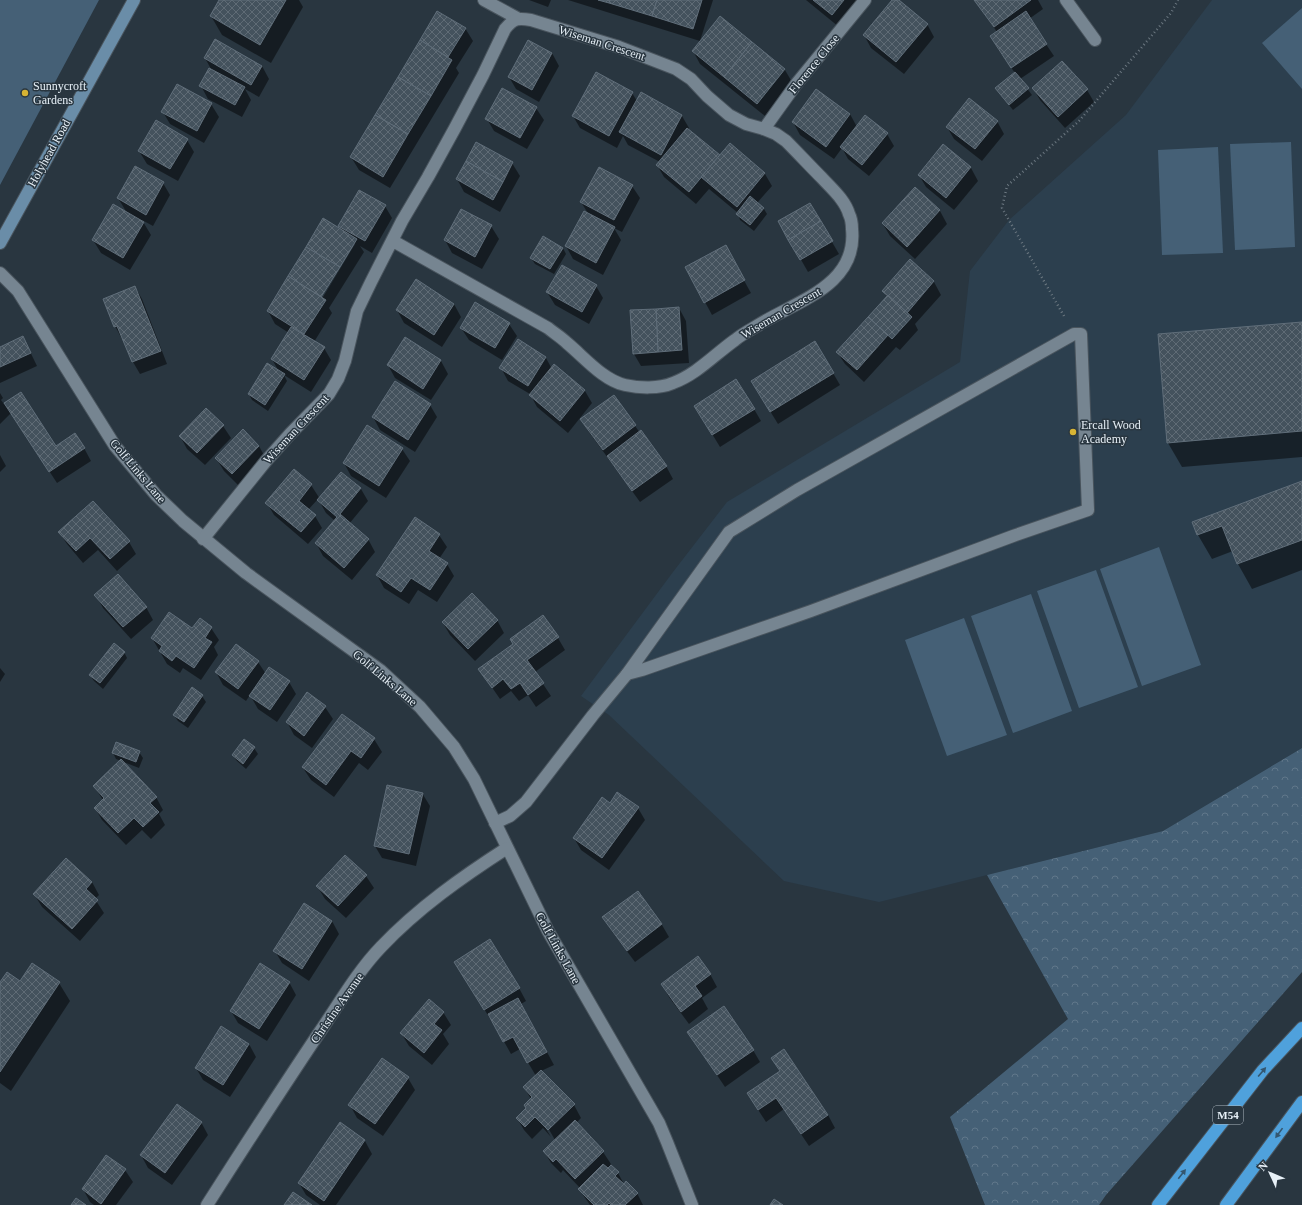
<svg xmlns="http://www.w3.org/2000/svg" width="1302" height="1205" font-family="'Times New Roman',serif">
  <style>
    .built { fill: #2c3f4e }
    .green { fill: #456076 }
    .forest { fill: url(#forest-crowns) }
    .shadow { fill: #0007; fill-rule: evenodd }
    .building { fill: url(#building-cross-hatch); stroke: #606e7a }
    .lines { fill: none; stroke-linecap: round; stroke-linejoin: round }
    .lane-casing { stroke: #49545d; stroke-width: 14 }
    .street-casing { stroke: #49545d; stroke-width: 14 }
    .secondary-casing { stroke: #49545d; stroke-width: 14 }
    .highway-casing { stroke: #49545d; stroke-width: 14 }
    .path { stroke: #6c7881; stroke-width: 2.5; stroke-dasharray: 1 3; stroke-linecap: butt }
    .lane { stroke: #768591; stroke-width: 12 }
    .street { stroke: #768591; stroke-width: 12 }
    .secondary { stroke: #6a8da8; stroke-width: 12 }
    .highway { stroke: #4fa1dc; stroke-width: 12 }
    .oneway { fill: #34566f }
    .poi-dot { fill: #d7b434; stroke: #293640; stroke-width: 1.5 }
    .labels { text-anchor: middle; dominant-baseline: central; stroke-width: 3; stroke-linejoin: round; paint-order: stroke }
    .shield { fill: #293640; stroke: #aeb8c0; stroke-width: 1 }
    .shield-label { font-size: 11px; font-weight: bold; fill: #e7f0f7 }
    .street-label { font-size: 12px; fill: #e7f0f7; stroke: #293640 }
    .poi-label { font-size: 12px; fill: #e7f0f7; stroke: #293640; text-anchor: start }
  </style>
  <defs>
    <pattern id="forest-crowns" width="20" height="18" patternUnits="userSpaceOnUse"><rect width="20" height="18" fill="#456076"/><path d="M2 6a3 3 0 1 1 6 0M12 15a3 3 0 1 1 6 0" fill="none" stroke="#60778a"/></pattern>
    <pattern id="building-cross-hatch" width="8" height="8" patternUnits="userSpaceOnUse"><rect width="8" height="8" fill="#44525d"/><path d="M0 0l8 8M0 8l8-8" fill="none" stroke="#5f6b75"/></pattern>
  </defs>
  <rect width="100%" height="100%" fill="#293640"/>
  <!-- built -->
  <polygon class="built" points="1212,0 1302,0 1302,748 1163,831 879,902 784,881 609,715 581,696 673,572 727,502 960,362 970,271 1009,220 1126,115"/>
  <!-- green -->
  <g class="green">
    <polygon points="0,0 99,0 0,185"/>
    <polygon points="1302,8 1302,89 1262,43"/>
    <polygon points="1291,142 1295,247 1235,250 1230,144"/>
    <polygon points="1218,147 1223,253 1162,255 1158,150"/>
    <polygon points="1159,547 1201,665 1142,686 1100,569"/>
    <polygon points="1096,570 1138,687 1079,708 1037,591"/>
    <polygon points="1031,594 1072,711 1013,733 971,616"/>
    <polygon points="964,618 1007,735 947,756 905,640"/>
  </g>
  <!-- forest -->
  <polygon class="forest" points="1302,748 1302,972 1106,1195 1099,1205 985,1205 950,1117 1068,1019 987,875 1163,831"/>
  <!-- shadow -->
  <g class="shadow">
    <polygon points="220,0 299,0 303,7 271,63 222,35 211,16"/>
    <polygon points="529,0 551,0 548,7"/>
    <polygon points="568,0 713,0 700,41"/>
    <polygon points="806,0 861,0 839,27"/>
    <polygon points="893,0 898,0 927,24 934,37 904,74 871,48 864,35"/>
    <polygon points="975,0 1038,0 1043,9 1029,19 1054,56 1020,79 1032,95 1013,110 996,89 1015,73 998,49 997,32"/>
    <polygon points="438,12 465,28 473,41 456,68 459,73 390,188 359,170 351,157"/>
    <polygon points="720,18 785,70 792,82 765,116 700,64 693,51"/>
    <polygon points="552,53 559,66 539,102 516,89 509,77"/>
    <polygon points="205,58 262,66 269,79 259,97 245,89 251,100 242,117 208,99 201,86 212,71"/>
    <polygon points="596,73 632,93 637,101 641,94 682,116 689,128 688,130 720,156 730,145 765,174 772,186 757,203 764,209 767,214 754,231 740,220 738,213 709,189 696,204 664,177 657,165 660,162 628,145 623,136 617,148 580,128 573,116"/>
    <polygon points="1033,88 1087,90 1094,102 1065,128 1040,100"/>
    <polygon points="211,104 219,117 204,143 170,124 163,112"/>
    <polygon points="536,108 544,120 527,149 494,131 487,119"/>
    <polygon points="850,114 857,127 887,134 894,146 869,176 848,159 842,148 834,159 800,135 793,122"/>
    <polygon points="997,121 1004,134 982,161 954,139 947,127"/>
    <polygon points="187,140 194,152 178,181 147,164 139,151"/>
    <polygon points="943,146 971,168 978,181 954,210 926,187 919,175"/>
    <polygon points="512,163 520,176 500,212 464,192 457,179"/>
    <polygon points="163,183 170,195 153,226 142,220 151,235 130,270 101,253 93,240 127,213 118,198"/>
    <polygon points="632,186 640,198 622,232 614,228 621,240 603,275 573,259 566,246 589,215 581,202"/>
    <polygon points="915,188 940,211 947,224 915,259 890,236 883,224"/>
    <polygon points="810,204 839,254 808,272 779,221"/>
    <path d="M385 206 392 218 372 253 360 246 364 252 329 308 332 313 314 342 324 348 331 360 311 392 284 375 287 381 268 411 252 400 249 394 279 372 272 359 289 333 275 324 268 311 324 220 342 231 339 226ZM353 244H355L320 302 318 301Z"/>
    <polygon points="491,226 499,239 482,269 452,253 445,240"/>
    <polygon points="563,248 566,254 554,274 535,264 531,258"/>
    <polygon points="732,259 751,293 712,315 705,302"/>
    <polygon points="910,261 934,282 941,295 915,324 918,330 900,350 896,347 864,382 845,364 837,352 887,297 883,291"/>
    <polygon points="596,286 603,298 589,324 555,305 547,292"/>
    <polygon points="135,287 142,299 167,364 140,374 133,362 123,338 122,339 115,326"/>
    <polygon points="454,304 461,317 442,347 404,323 397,310"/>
    <polygon points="679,308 686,321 689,363 641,366 634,354 631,311"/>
    <polygon points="1302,323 1302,457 1182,467 1168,443"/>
    <polygon points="509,324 517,336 502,360 469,340 461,328"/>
    <polygon points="23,337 37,366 0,383 0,348"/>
    <polygon points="405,339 441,361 448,374 431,400 395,378 388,365"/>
    <polygon points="518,341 546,358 552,369 554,365 585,391 592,403 568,433 537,407 530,394 508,381 501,368"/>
    <polygon points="833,373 840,385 778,424 759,393"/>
    <polygon points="0,393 3,398 1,400 4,404 20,394 56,447 84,448 91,461 57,483 11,413 0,424"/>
    <polygon points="614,396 640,433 666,466 673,479 640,502 589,432 582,420"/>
    <polygon points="430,405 437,417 415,452 380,430 373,417"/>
    <polygon points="206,409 223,426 231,438 205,465 187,449 180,436"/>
    <polygon points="754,409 761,421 720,447 703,419"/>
    <polygon points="259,446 266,459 239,486 224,471 216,458"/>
    <polygon points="402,449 410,461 386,498 351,476 344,463"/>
    <polygon points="0,455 6,466 0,472"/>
    <polygon points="294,470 311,485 320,499 342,473 361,489 368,501 349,524 368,539 375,552 352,580 323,556 316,543 335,521 326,513 318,499 308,510 315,516 322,528 308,544 274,515 267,503"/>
    <polygon points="1302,482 1302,570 1252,589 1238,564 1233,551 1212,559 1198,535"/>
    <polygon points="59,532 129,542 136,554 117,571 98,550 83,563 67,544"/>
    <polygon points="439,535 447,547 439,559 447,564 454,576 437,602 418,590 409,604 384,588 377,575"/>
    <polygon points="96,595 146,607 153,620 131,639 103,608"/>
    <polygon points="497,620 504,633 475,661 450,635 443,623"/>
    <polygon points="211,628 219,640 214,647 218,655 201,680 183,668 180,673 167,664 152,638 193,630"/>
    <polygon points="558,638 565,650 535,672 551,696 536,707 528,695 519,701 511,691 500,699 480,670"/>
    <polygon points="124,652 127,658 103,689 94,681 90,675"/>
    <polygon points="258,662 266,674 289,682 296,694 277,722 258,709 250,695 246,701 223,685 216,672"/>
    <polygon points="0,668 5,674 0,682"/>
    <polygon points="202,696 206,702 188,728 178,721 174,715"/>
    <polygon points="325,707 333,719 312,748 294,735 287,722"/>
    <polygon points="342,715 374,739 382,752 368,770 359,763 334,797 311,780 303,768"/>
    <polygon points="254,748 258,754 246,769 237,761 233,756"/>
    <polygon points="139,752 143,758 139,768 116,759 113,753"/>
    <polygon points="94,786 156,797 163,810 159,814 165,825 151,839 142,830 126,845 102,820 95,808 103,800"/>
    <polygon points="422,793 430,806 416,866 382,858 375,846"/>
    <polygon points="610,804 638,808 645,820 609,870 581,850 574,838"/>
    <polygon points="345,856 366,876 374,888 346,918 325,899 317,886"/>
    <polygon points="92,882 99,895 95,899 104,913 80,941 42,907 34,894"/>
    <polygon points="638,892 662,925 669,937 635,962 611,930 604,918"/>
    <polygon points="332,921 339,934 309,981 282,963 275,951"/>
    <polygon points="463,974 519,988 526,1001 521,1004 554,1065 541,1071 574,1105 581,1118 576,1123 603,1152 611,1164 610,1165 618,1173 624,1184 637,1193 643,1205 590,1205 579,1189 580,1188 563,1170 561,1173 551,1163 544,1151 555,1140 547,1126 545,1127 551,1137 543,1128 532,1139 524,1130 517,1118 527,1108 531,1099 524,1087 536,1076 520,1049 511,1054 493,1022 492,1022"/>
    <polygon points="710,974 717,987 702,998 708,1009 689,1024 669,997 662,984"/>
    <polygon points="289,982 296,995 267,1041 238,1023 231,1011"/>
    <polygon points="20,983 59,983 70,1001 11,1091 0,1083 0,984"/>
    <polygon points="443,1012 451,1025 443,1034 449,1044 432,1065 409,1046 401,1033"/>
    <polygon points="249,1044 256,1057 230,1097 203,1080 196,1068"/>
    <polygon points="696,1044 753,1050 760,1062 725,1087"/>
    <polygon points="773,1059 828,1115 835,1128 809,1146 784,1109 766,1122 748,1094 780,1072"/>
    <polygon points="408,1078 415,1090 383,1136 357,1118 350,1105"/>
    <polygon points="201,1122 208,1135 172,1185 148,1168 141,1155"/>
    <polygon points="340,1124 365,1141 372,1154 336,1205 320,1205 306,1195 299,1183"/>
    <polygon points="107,1156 125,1170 133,1182 116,1205 94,1205 90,1202 83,1189"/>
  </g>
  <!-- building -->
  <g class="building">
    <polygon points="219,0 286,0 260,45 210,16"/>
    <polygon points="598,0 610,0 609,3"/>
    <polygon points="610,0 657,0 652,16 609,3"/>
    <polygon points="657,0 702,0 693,29 652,16"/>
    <polygon points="813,0 844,0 832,15"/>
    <polygon points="892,0 899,0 928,24 896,62 863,35"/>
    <polygon points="974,0 1031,0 994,27"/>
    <polygon points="437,11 466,28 448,57 420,40"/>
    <polygon points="1026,11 1047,44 1011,68 990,36"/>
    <polygon points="720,16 752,42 724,77 692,51"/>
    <polygon points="215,39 262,66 251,85 204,58"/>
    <polygon points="420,40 452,60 431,96 398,77"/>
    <polygon points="528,40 552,53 532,90 508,77"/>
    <polygon points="752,42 785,69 757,104 724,77"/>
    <polygon points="1062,61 1088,89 1058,117 1032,88"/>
    <polygon points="209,68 245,87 235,105 199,86"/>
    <polygon points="596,72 633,92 609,136 572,116"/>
    <polygon points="1015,72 1029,88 1009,105 995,88"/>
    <polygon points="398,77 431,96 408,134 375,115"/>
    <polygon points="177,84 212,103 197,131 161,112"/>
    <polygon points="502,88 537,107 520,138 485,119"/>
    <polygon points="816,89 850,114 826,147 792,122"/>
    <polygon points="641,92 682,115 661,155 619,132"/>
    <polygon points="969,98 998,121 975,149 946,127"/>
    <polygon points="375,115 408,134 383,177 350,157"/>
    <polygon points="865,115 888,133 862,165 840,147"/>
    <polygon points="156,120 188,139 170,169 138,151"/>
    <polygon points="687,128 720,155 689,192 656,165"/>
    <polygon points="476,142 513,162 503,182 466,161"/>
    <polygon points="730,143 765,173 737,207 701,177"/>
    <polygon points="943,144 971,167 946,198 918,175"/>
    <polygon points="466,161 503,182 493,200 456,179"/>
    <polygon points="135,166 164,182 146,215 117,198"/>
    <polygon points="599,167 633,185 614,220 580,202"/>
    <polygon points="915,187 940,210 907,247 882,223"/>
    <polygon points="359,190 386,205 365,241 338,226"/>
    <polygon points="750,196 764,208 750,225 736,214"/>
    <polygon points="810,203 821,221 788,240 778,221"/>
    <polygon points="113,204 144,222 123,258 92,240"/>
    <polygon points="461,209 492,225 475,257 444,240"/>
    <polygon points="584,211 615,227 596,263 565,246"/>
    <polygon points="323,218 357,239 340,267 306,247"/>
    <polygon points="821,221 833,241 800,260 788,240"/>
    <polygon points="543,236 563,248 550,269 530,258"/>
    <polygon points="726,245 745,280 704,303 685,267"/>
    <polygon points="306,247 340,267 321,297 288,276"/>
    <polygon points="910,259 934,281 907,313 882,291"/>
    <polygon points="562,265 597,285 582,312 546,292"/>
    <polygon points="288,276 326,300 304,334 267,311"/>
    <polygon points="416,279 454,304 434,335 396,310"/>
    <polygon points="135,286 161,351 132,362 117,326 114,327 103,299"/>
    <polygon points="888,295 912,317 892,339 868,317"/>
    <polygon points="475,302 510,323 495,348 460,328"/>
    <polygon points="679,307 682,350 658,352 656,309"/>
    <polygon points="656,309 658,352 633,354 630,310"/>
    <polygon points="868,317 888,335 857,370 836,352"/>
    <polygon points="1302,322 1302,431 1167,443 1158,334"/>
    <polygon points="291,327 325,347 304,380 271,359"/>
    <polygon points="23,336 31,353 0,367 0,347"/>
    <polygon points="405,337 441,360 423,389 387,365"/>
    <polygon points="518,339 546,357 528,386 499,368"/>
    <polygon points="815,341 834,373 770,412 751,381"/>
    <polygon points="267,363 285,374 265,405 248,394"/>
    <polygon points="554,364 585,390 560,421 529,395"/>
    <polygon points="736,379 755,409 712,435 694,406"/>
    <polygon points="395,381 431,404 408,440 372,417"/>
    <polygon points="21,392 56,446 75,433 85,448 49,472 4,403"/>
    <polygon points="614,395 636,425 603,450 580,419"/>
    <polygon points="206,408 224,425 197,453 179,436"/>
    <polygon points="367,425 403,448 379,486 343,463"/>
    <polygon points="243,429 259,446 232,474 215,458"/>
    <polygon points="641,430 667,466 632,491 607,456"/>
    <polygon points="294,469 312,484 299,501 316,515 301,532 265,503"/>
    <polygon points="341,472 361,488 340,514 369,539 344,568 315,543 337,517 317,500"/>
    <polygon points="1302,481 1302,540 1237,564 1222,526 1197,535 1192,522"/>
    <polygon points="93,501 130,541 110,559 90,538 76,551 58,532"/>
    <polygon points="415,517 440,534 429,551 448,563 430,590 411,578 401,592 376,575"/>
    <polygon points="118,574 147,607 123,627 94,595"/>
    <polygon points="472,593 498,620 468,649 442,622"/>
    <polygon points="169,612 192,628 200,618 212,627 205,638 212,642 194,668 176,656 172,661 159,651 162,646 151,638"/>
    <polygon points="543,615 559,637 527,660 544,683 528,695 520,683 511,689 503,679 492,688 478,669 513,644 510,639"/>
    <polygon points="114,643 125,652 100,683 89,675"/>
    <polygon points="236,644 259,661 238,689 215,672"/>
    <polygon points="269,667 290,681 270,710 249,696"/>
    <polygon points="192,687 203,695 184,722 173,715"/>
    <polygon points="307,692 326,706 304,736 286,722"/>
    <polygon points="342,714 375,738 361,758 351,751 326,785 302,767"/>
    <polygon points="244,739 255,747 243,764 232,755"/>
    <polygon points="116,742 140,751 136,762 112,753"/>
    <polygon points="121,759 157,797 150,803 159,812 143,827 134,818 118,833 94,808 104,798 93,786"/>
    <polygon points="387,785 423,793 409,854 374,846"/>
    <polygon points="617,792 639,807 602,858 573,838 602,797 610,803"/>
    <polygon points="345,855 367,875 338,906 316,886"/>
    <polygon points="66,858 92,882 86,889 98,900 72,929 33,894"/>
    <polygon points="638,891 662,924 627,951 602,917"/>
    <polygon points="304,903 332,921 302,969 273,951"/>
    <polygon points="490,939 520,988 484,1010 454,962"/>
    <polygon points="698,956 711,974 695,986 702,996 681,1012 661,984"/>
    <polygon points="32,963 60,982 0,1072 0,982 7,972 20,981"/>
    <polygon points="260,963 290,982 259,1029 230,1011"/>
    <polygon points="518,998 547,1052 527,1063 513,1037 503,1042 488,1014"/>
    <polygon points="429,999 444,1012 434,1024 442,1030 424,1053 400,1033"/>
    <polygon points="724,1006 754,1050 717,1075 687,1032"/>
    <polygon points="221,1026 249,1044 223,1085 195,1068"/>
    <polygon points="784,1049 828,1115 801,1134 776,1098 758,1110 747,1093 780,1071 771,1058"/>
    <polygon points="382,1058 409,1077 375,1124 348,1105"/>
    <polygon points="541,1070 575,1104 548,1130 535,1117 525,1127 516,1118 526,1108 524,1105 532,1097 523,1087"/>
    <polygon points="177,1104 202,1122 165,1173 140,1155"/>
    <polygon points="575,1120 604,1151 575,1179 556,1159 553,1162 543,1151"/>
    <polygon points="340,1122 365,1140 324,1201 298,1183"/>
    <polygon points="106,1155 126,1169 101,1204 82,1189"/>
    <polygon points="603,1164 608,1168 611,1165 619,1172 615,1176 624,1184 626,1181 638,1193 625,1205 611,1205 609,1203 607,1205 594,1205 578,1189"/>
    <polygon points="293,1192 312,1205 284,1205"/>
    <polygon points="76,1198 86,1205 71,1205"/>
    <polygon points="774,1199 783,1205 770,1205"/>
  </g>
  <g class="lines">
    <defs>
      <g id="lane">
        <polyline points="484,0 517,18"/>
        <polygon points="1074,334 1081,334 1088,510 1013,536 811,611 642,670 627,674 729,532 797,490"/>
        <polyline points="495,823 510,816 526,802 593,715 627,674"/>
      </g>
      <g id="street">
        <polyline points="1066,0 1095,40"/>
        <polyline points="764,129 797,83 865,0"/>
        <polyline points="0,273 18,291 115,446 156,495 183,521 246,573 380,670 420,707 454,747 474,779 548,931 659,1123 667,1142 692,1205"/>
        <path d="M203 539 266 461 290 434 329 394 338 379 345 361 357 311 371 282 402 221 428 177 455 128 483 75 505 29C514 18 518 18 531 20L619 47 676 69 691 79 707 96 729 115 746 124 764 129 776 134 786 141C798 153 810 166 822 178 832 189 845 200 849 214 851 218 852 224 852 229 858 287 793 302 755 327 748 331 741 335 735 340 714 355 697 374 673 383 659 389 639 388 625 385 603 380 584 357 567 343 561 337 554 333 548 328L393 241"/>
        <path d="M207 1205C244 1147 281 1090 319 1033 339 1004 357 972 381 947 418 908 462 877 507 848"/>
      </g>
      <polyline id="secondary" points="0,243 134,0"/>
      <g id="highway">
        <polyline points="1158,1205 1263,1070 1302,1028"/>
        <polyline points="1226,1205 1302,1102"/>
      </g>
    </defs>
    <!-- lane casing -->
    <use href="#lane" class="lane-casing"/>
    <!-- street casing -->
    <use href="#street" class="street-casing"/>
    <!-- secondary casing -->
    <use href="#secondary" class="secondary-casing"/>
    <!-- highway casing -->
    <use href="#highway" class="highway-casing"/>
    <!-- path -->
    <polyline class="path" points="1064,316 1002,208 1007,186 1079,121 1171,13 1178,0"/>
    <!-- lane -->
    <use href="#lane" class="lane"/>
    <!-- street -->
    <use href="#street" class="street"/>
    <!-- secondary -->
    <use href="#secondary" class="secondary"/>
    <!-- highway -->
    <use href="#highway" class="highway"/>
  </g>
  <!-- one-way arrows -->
  <defs><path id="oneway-solid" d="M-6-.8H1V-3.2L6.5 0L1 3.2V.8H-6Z"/></defs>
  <g class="oneway">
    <use href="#oneway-solid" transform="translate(1262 1072) rotate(-50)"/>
    <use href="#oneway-solid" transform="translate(1279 1133) rotate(126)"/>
    <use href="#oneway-solid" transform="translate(1182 1174) rotate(-52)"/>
  </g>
  <!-- markers -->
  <g class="poi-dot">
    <circle cx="25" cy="93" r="4"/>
    <circle cx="1073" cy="432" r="4"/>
  </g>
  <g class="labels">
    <!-- shield labels -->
    <rect class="shield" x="1213" y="1106" width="30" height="18" rx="3"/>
    <g class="shield-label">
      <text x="1228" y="1115">M54</text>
    </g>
    <!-- street labels -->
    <g class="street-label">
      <text transform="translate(602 43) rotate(18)">Wiseman Crescent</text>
      <text transform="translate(814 64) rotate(-51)">Florence Close</text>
      <text transform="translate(49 153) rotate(-61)">Holyhead Road</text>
      <text transform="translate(781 313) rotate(-30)">Wiseman Crescent</text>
      <text transform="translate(296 429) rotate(-47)">Wiseman Crescent</text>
      <text transform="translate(138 471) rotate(50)">Golf Links Lane</text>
      <text transform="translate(385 678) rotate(40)">Golf Links Lane</text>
      <text transform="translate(558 948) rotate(61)">Golf Links Lane</text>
      <text transform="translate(337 1008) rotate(-55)">Christine Avenue</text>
    </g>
    <!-- poi labels -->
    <g class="poi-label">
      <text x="33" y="86">Sunnycroft<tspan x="33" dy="14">Gardens</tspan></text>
      <text x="1081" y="425">Ercall Wood<tspan x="1081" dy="14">Academy</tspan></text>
    </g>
  </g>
  <!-- north arrow -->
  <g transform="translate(1270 1173) rotate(314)" stroke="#293640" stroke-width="3" paint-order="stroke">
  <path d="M0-3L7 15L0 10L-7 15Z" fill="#e7f0f7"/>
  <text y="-6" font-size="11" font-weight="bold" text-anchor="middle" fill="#e7f0f7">N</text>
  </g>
</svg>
